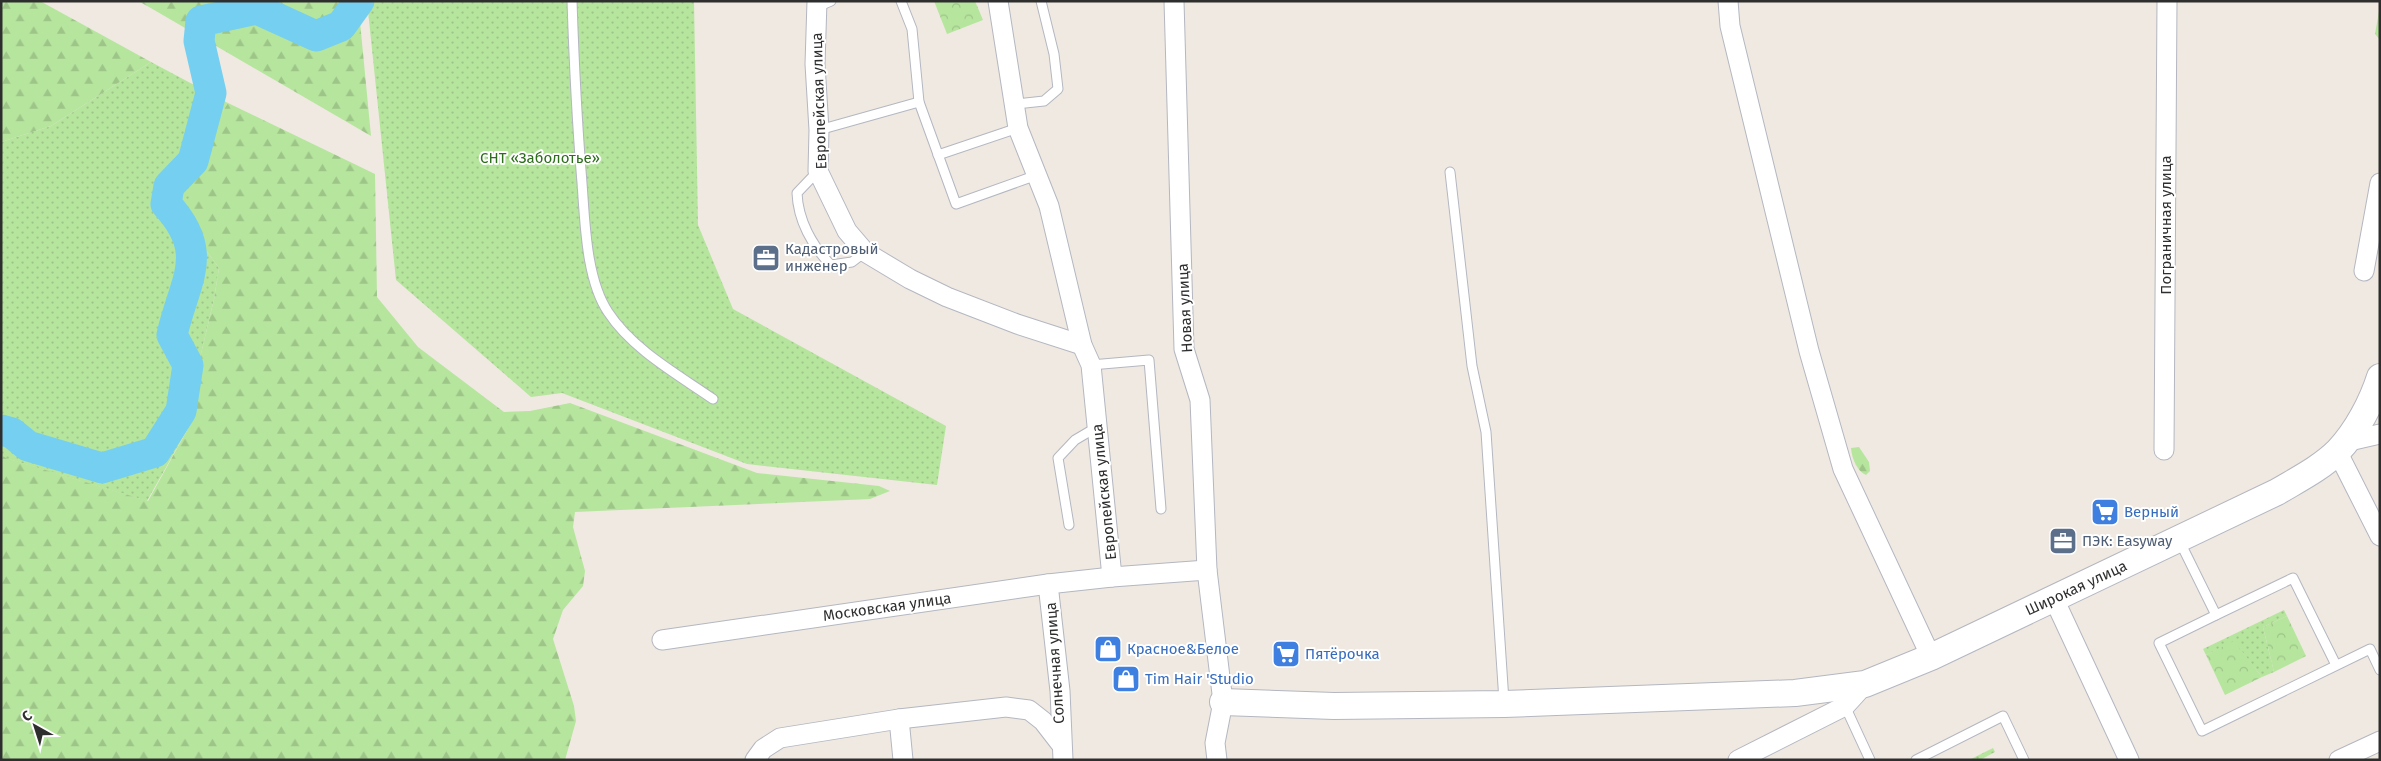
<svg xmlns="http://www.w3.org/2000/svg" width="2381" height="761" font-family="'Fira Sans',sans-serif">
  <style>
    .grass { fill: url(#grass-dots) }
    .forest { fill: url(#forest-firs) }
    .park { fill: url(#park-crowns) }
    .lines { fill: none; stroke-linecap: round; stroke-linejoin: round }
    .river { stroke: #75cff0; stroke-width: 31 }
    .lane-casing { stroke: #b4b7c1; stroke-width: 11 }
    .street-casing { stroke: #b4b7c1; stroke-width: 21 }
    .secondary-casing { stroke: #b4b7c1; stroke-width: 28 }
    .lane { stroke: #fff; stroke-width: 9 }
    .street { stroke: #fff; stroke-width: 19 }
    .secondary { stroke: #fff; stroke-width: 26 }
    .labels { text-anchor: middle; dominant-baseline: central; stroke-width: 4; stroke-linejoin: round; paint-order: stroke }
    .street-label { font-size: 15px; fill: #2e2e2e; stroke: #fff }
    .park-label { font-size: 15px; fill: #2c6e1b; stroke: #fff }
    .service-label { font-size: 15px; fill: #4e5e75; stroke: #fff; text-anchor: start }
    .shop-label { font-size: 15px; fill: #366cbe; stroke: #fff; text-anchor: start }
  </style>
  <defs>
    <pattern id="grass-dots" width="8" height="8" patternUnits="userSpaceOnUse" patternTransform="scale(1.25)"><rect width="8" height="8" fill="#b6e59e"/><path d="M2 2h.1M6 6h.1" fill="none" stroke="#9dc588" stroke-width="1.8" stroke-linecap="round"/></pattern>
    <pattern id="forest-firs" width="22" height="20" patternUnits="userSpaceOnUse" patternTransform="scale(1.25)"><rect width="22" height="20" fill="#b6e59e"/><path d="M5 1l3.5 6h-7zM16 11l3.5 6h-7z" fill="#9dc588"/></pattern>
    <pattern id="park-crowns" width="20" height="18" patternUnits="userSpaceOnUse" patternTransform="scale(1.25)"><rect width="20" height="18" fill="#b6e59e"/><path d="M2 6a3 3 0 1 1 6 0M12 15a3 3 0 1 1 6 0" fill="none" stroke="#9dc588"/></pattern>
  </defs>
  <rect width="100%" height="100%" fill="#efe9e1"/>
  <!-- grass -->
  <g class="grass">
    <polygon points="367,1 694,1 698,225 733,309 946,426 937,485 747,464 562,393 531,397 396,280"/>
    <polygon points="151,62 228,103 213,127 208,157 190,181 200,242 219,268 214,299 200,358 195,416 147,501 5,458 1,455 1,142 51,126"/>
    <polygon points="2284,610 2287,616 2263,627 2274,672 2262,677 2234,642 2206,655 2203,649"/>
    <polygon points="1993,748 1995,752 1980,760 1969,760"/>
  </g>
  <!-- forest -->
  <g class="forest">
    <polygon points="1,1 40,1 151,62 51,126 1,142"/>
    <polygon points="138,1 358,1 371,136 149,7"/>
    <polygon points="2380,6 2380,40 2375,34"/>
    <polygon points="228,103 375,174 377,297 418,347 504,412 530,411 570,403 757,473 879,486 890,491 870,499 575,512 573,527 585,571 583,586 563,610 553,639 574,706 576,721 565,760 1,760 1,455 6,458 148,501 195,416 200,358 214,299 219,268 200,242 190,212 190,181 208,157 213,127"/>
    <path d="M1859 447 1869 462 1870 471 1866 475C1857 471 1852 459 1851 448Z"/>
  </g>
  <!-- park -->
  <g class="park">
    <polygon points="934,1 975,1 983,20 947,34"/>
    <polygon points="2287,616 2306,656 2274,672 2263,627"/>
    <polygon points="2234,641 2262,677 2225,695 2206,655"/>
  </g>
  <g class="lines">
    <!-- river -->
    <path class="river" d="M1 430 12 433 28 446 102 468 155 452 181 411 188 365 172 335C184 280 212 254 166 204L169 186 193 161 211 93 199 41 201 21 257 9 316 36 341 26 359 1"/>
    <defs>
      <g id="lane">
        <path d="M572 1C574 62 577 122 582 183 585 222 586 279 608 312 632 349 677 374 713 399"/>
        <polyline points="901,1 912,29 919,102 956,204 1037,175"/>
        <polyline points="817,7 831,1"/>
        <polyline points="1016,104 1044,101 1058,89 1054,54 1041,1"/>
        <polyline points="819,130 919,102"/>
        <polyline points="938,155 1018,128"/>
        <path d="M818 171 797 193C798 220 812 246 831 265L852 262 865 252"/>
        <polyline points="1450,172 1472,366 1486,432 1504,701"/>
        <polyline points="1091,365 1149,360 1161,509"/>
        <polyline points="1069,525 1058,458 1075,440 1097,427"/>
        <polyline points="2179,540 2216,615 2159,643 2202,731 2370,649 2380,670"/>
        <polyline points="2216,615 2293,578 2336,665"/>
        <polyline points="1845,706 1870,760"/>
        <polyline points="1916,760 2003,716 2024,760"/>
      </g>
      <g id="street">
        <polyline points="817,1 815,64 819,130 818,171 847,231 865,252 910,279 947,297 1017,324 1082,345"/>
        <polyline points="998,1 1018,128 1049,206 1082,345 1091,365 1112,577 1207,570"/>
        <polyline points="1174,1 1184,349 1200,400 1207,570 1223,702 1215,743 1217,760"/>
        <polyline points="1728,1 1730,26 1809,351 1843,469 1931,657"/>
        <polyline points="2364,271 2380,183"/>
        <polyline points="2345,442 2380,434"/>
        <polyline points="2164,450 2167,1"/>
        <polyline points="2337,451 2380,536"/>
        <polyline points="1048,584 1060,691 1063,760"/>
        <polyline points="2054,599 2129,760"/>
        <polyline points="662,640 1048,584 1112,577"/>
        <polyline points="899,719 903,760"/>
        <polyline points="755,760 763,749 780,738 899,719 1006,707 1029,710 1043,721 1060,743"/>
        <polyline points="1738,760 1845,706 1865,684"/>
        <polyline points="2339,760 2380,741"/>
      </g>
      <path id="secondary" d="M1223 702 1334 706 1504 704 1795 693 1865 684 1931 657 2277 492C2297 480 2321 468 2338 451 2357 431 2372 402 2380 377"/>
    </defs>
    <!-- lane casing -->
    <use href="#lane" class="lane-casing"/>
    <!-- street casing -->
    <use href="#street" class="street-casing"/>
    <!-- secondary casing -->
    <use href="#secondary" class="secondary-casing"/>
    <!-- lane -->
    <use href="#lane" class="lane"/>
    <!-- street -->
    <use href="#street" class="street"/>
    <!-- secondary -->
    <use href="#secondary" class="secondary"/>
  </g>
  <!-- icons -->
  <defs>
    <symbol id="office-square" viewBox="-11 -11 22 22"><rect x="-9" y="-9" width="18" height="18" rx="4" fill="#5c6f8a" stroke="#fff"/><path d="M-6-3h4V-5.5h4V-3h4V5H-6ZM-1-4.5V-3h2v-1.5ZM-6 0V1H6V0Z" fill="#fff"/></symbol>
    <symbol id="supermarket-square" viewBox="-11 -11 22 22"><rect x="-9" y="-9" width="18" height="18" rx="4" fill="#3f7fe0" stroke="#fff"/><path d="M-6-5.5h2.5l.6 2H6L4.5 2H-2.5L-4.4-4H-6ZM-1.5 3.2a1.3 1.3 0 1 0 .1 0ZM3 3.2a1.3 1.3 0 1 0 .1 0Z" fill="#fff"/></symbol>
    <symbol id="shop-square" viewBox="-11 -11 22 22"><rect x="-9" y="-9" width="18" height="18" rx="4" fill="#3f7fe0" stroke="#fff"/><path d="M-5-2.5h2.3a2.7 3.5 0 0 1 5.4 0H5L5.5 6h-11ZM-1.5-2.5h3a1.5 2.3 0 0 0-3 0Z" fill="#fff"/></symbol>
  </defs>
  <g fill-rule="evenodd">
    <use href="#office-square" x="750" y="242" width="32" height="32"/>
    <use href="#supermarket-square" x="2089" y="496" width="32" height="32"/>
    <use href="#office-square" x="2047" y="525" width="32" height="32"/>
    <use href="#shop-square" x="1092" y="633" width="32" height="32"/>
    <use href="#supermarket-square" x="1270" y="638" width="32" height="32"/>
    <use href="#shop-square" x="1110" y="663" width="32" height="32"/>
  </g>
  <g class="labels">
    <!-- street labels -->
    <g class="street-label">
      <text transform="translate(819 101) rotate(-92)">Европейская улица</text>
      <text transform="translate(2166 225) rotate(-90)">Пограничная улица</text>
      <text transform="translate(1185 308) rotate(-93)">Новая улица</text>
      <text transform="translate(1104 492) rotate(-96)">Европейская улица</text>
      <text transform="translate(2076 588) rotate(-25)">Широкая улица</text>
      <text transform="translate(887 607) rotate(-8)">Московская улица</text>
      <text transform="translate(1055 663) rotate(-94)">Солнечная улица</text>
    </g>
    <!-- park labels -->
    <g class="park-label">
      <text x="540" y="158">СНТ «Заболотье»</text>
    </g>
    <!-- service labels -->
    <g class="service-label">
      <text x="785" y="249">Кадастровый<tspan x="785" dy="17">инженер</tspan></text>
      <text x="2082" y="541">ПЭК: Easyway</text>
    </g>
    <!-- shop labels -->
    <g class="shop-label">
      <text x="2124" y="512">Верный</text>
      <text x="1127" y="649">Красное&amp;Белое</text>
      <text x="1305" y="654">Пятёрочка</text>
      <text x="1145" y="679">Tim Hair 'Studio</text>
    </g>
  </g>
  <!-- border -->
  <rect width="2381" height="761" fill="none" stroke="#2e2e2e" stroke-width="5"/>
  <!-- north arrow -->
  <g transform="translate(35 726) rotate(321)" stroke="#ffffff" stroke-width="4" paint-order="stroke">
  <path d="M0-4L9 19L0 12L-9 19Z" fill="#2e2e2e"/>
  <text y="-8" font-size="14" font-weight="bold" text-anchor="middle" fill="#2e2e2e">С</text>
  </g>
</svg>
